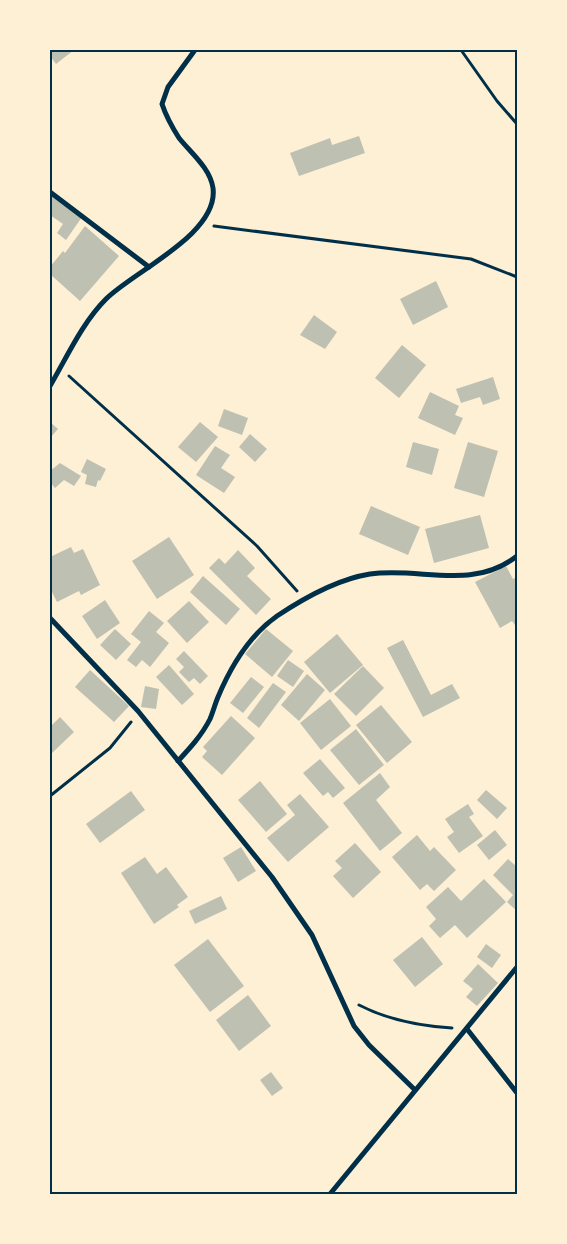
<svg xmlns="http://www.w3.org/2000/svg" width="567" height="1244" font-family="Quicksand,sans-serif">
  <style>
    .building { fill: #bec0b2 }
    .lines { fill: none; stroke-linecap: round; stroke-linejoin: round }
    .path { stroke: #003049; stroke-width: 3 }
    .minor { stroke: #003049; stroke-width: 5 }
    .neatline { fill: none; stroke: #003049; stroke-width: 2 }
  </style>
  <rect width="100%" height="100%" fill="#fdf0d5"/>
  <!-- building -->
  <g class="building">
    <polygon points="50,50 74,50 56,64 50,56"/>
    <polygon points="359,136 365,153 299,176 290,153 330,138 332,145"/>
    <polygon points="50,195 82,217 66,240 57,233 63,224 50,215"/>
    <polygon points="85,226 119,256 80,301 50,274 50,267 63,251 65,253"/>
    <polygon points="436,281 448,307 413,325 400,299"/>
    <polygon points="314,315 337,332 325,349 300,335"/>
    <polygon points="402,345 426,365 399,398 375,378"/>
    <polygon points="493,377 500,399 483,405 480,397 461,403 456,389"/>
    <polygon points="430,392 459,406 455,415 463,418 455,435 418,418"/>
    <polygon points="224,409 248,418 242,435 218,426"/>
    <polygon points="50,422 58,429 50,438"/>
    <polygon points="200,422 218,437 196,462 178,447"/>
    <polygon points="250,434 267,449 255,462 239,447"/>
    <polygon points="413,442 439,449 432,475 406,467"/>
    <polygon points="468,442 498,451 484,497 454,488"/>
    <polygon points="215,446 230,455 221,468 235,477 224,493 196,475"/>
    <polygon points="87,459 106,469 100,481 98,480 96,487 85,484 87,475 81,472"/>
    <polygon points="60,463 81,476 74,486 64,480 55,488 50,482 50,471"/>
    <polygon points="371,506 420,527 408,555 359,534"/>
    <polygon points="480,515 489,548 434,563 425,529"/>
    <polygon points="169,537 194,575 157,599 132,561"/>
    <polygon points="71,547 74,553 83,549 100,585 81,595 79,591 57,602 52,592 50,592 50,557"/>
    <polygon points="238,550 255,568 247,576 271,599 256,615 209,568 219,558 225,564"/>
    <polygon points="506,566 513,579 517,577 517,624 515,625 512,621 500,628 475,582"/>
    <polygon points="203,576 240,609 226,625 190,592"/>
    <polygon points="105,600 120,623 97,639 82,616"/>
    <polygon points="189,601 209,622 187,643 167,621"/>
    <polygon points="149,611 164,623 156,632 169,643 150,667 142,660 136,667 127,660 141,642 131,634"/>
    <polygon points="115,629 131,644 116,660 100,645"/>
    <polygon points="266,629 293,651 272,677 245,654"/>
    <polygon points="337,634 363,665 330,693 304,662"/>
    <polygon points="403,640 431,695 452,684 460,698 423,717 387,648"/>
    <polygon points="184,651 208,676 200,684 194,678 189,682 179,672 184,667 176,659"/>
    <polygon points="288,660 304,671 293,687 277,676"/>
    <polygon points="169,665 194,694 182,705 156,677"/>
    <polygon points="363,666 384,688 356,716 334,694"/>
    <polygon points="90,670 129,706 114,722 75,687"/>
    <polygon points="307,674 325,690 299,721 281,705"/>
    <polygon points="251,677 264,687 243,713 230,703"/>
    <polygon points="273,683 286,692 259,728 247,718"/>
    <polygon points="145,686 159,689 156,709 141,707"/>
    <polygon points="330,699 351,726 321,750 300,723"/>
    <polygon points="381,705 412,742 387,763 356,725"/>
    <polygon points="231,716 255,738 222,775 202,757 207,751 203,747"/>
    <polygon points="60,717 74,732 50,755 50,727"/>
    <polygon points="356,729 384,765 359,785 330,750"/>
    <polygon points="320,759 345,788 333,798 328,792 323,796 303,773"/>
    <polygon points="380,773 390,787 376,800 402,833 380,851 343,803"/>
    <polygon points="260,781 287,814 266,832 238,800"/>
    <polygon points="486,790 507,808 497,819 477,800"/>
    <polygon points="131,791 145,810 100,843 86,824"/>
    <polygon points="300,794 329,827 288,862 267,838 295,815 287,805"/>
    <polygon points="468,804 474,814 469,817 483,836 459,853 447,837 454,832 445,819"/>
    <polygon points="495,830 507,845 489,860 477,845"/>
    <polygon points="417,835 430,851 434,847 456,870 434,891 427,884 420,890 392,857"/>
    <polygon points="355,843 381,872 353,898 333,876 342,868 335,861"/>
    <polygon points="241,847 256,871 238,882 223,858"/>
    <polygon points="145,857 157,874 166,867 188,897 177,905 179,907 154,924 121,873"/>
    <polygon points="508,859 517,867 517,911 507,902 513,895 493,875"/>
    <polygon points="484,879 506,902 467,938 455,925 440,938 429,926 436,919 426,907 448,887 461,901"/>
    <polygon points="221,896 227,909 195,924 189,911"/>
    <polygon points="422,937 443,964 415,987 393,960"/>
    <polygon points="208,939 244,986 210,1012 174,965"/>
    <polygon points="486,944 501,955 492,968 477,957"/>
    <polygon points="478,964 498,983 477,1006 466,997 473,989 463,981"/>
    <polygon points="248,995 271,1026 239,1051 216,1020"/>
    <polygon points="271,1072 283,1088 272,1096 260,1080"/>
  </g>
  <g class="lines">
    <!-- path -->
    <g class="path">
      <polyline points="461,50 497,101 517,124"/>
      <polyline points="214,226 471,259 517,277"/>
      <polyline points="69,376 257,546 297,591"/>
      <polyline points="50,796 110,748 131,722"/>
      <path d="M359 1005C388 1020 420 1026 452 1028"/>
    </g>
    <!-- minor -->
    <g class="minor">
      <polyline points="50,192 149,267"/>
      <path d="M50 386C67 357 82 323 106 299 134 271 219 234 213 188 210 168 191 153 179 138 172 127 166 116 162 104L168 87 195 50"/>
      <polyline points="50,618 138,711 272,877 312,935 354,1026 369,1045 414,1089"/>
      <path d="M178 761C190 748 202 735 210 719 213 712 215 704 218 697 231 666 250 635 277 616 304 598 338 579 370 574 422 567 472 591 517 556"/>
      <polyline points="467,1029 517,1093"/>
      <polyline points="330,1194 517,967"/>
    </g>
  </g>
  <!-- border -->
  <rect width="567" height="1244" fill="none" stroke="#fdf0d5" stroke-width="102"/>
  <rect x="51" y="51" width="465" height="1142" class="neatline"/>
</svg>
